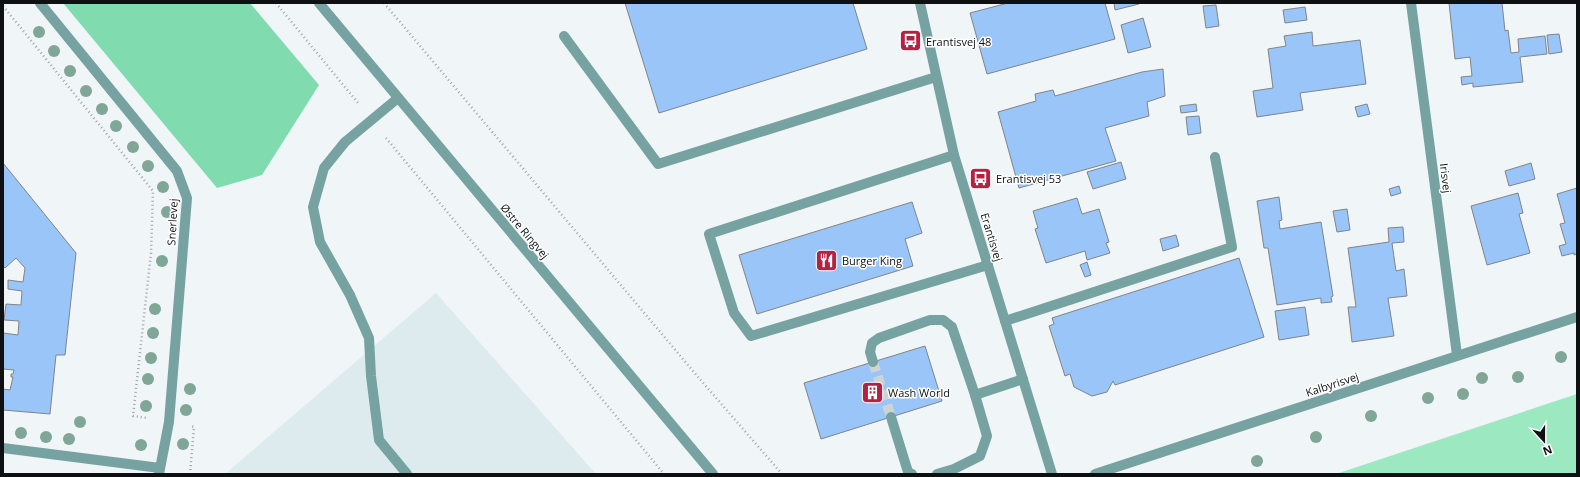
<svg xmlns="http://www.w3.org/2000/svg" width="1580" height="477" font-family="'Open Sans',sans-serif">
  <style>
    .built { fill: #ddebef }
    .green { fill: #9be8c1 }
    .forest { fill: #80dbaf }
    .building { fill: #99c5f8; stroke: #818487 }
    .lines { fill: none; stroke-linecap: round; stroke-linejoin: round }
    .minor-tunnel { stroke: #ced3d4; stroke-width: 10; stroke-dasharray: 10 5; stroke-linecap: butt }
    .path { stroke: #a0a4a5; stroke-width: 2.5; stroke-dasharray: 1 3; stroke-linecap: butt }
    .minor { stroke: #76a3a1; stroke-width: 10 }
    .tree { fill: #7fa697 }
    .labels { text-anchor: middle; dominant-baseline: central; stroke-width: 3; stroke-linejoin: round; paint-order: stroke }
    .poi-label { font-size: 11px; fill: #0e1011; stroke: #fff; text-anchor: start }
    .street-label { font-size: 11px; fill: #0e1011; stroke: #fff }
  </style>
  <rect width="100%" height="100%" fill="#f0f5f7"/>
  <!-- built -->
  <polygon class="built" points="436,293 596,474 225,474"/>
  <!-- green -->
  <polygon class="green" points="1577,394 1577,474 1336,474"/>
  <!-- forest -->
  <polygon class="forest" points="63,3 250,3 319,85 262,175 217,188"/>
  <!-- building -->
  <g class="building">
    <polygon points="625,3 853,3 867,49 659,113"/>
    <polygon points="1008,3 1105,3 1115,39 987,74 970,13"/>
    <polygon points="1114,3 1139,3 1139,4 1115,10"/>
    <polygon points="1449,3 1502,3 1505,31 1508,30 1511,53 1519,52 1518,39 1545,36 1547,54 1520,57 1523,82 1473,87 1473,83 1462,85 1461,77 1472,76 1470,57 1455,59"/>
    <polygon points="1216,5 1219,26 1206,28 1203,6"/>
    <polygon points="1305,7 1307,20 1285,23 1283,10"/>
    <polygon points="1143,18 1151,47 1128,53 1121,25"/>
    <polygon points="1312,32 1313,46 1360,40 1366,84 1300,93 1303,110 1257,117 1253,91 1273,88 1268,49 1286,46 1284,36"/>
    <polygon points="1559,34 1562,52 1549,54 1547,35"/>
    <polygon points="1163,69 1165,96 1147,102 1149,116 1105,128 1116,161 1019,188 998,112 1036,101 1035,94 1053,90 1055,96 1142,72"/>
    <polygon points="1196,104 1197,111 1181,113 1180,106"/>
    <polygon points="1367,104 1370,114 1358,117 1355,107"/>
    <polygon points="1199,116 1201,133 1188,135 1186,117"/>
    <polygon points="1121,162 1126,179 1093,189 1087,172"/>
    <polygon points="3,163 76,253 65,355 56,355 50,414 3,410 3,389 10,390 13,377 11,377 11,374 13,374 14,370 3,369 3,333 18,335 19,321 4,320 6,304 21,305 22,291 8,289 8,280 23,282 25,268 16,258 5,268 3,266"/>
    <polygon points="1531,163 1535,179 1509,186 1505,171"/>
    <polygon points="1399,186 1401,193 1391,196 1389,189"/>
    <polygon points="1577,188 1577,254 1574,255 1574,253 1562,256 1559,246 1566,244 1560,224 1565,223 1557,194"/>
    <polygon points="1518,193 1523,213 1519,214 1530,253 1487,265 1471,206"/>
    <polygon points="1279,197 1282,220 1279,221 1280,229 1321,222 1333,296 1331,297 1332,302 1321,303 1321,298 1277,305 1268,248 1264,248 1257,201"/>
    <polygon points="1077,198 1082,214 1099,209 1109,242 1106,243 1110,253 1087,260 1085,251 1046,263 1035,229 1038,228 1033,211"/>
    <polygon points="912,202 922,233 905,239 913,266 757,314 739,255"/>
    <polygon points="1347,209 1350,230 1337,232 1333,211"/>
    <polygon points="1403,227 1404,242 1392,243 1396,271 1404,269 1407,296 1388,298 1394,336 1352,342 1348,307 1356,307 1348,248 1389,242 1388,228"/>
    <polygon points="1176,235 1179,246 1163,251 1160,239"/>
    <polygon points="1239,258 1264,337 1115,385 1113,381 1107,392 1092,396 1074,387 1070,374 1065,376 1049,326 1054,324 1052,318"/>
    <polygon points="1087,262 1091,275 1085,277 1080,265"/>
    <polygon points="1305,307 1309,335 1279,340 1275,311"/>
    <polygon points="925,346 942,401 821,439 804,383"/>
  </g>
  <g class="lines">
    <!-- minor-tunnel -->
    <polyline class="minor-tunnel" points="873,362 891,417"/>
    <!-- path -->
    <g class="path">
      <polyline points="276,3 358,103"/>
      <polyline points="384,3 698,377 782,474"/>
      <polyline points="3,6 153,191 151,253 133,416 148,418"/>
      <polyline points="386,138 664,474"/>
      <polyline points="190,474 194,427 190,426"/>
    </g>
    <!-- minor -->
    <g class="minor">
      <polyline points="40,3 177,171 187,198 169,422 159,474"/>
      <polyline points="319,3 713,474"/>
      <polyline points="920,3 954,155 1052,474"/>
      <polyline points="1411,3 1457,355"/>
      <polyline points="564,36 658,164 936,77"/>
      <polyline points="398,98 345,142 324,168 313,207 320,242 350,295 369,338 371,376 379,440 407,474"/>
      <polyline points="954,155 709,234 734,313 751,336 988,265"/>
      <polyline points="1005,321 1232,247 1215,157"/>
      <polyline points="873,362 870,352 872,343 879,338 930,320 943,320 952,327 975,395 987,436 980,456 954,469 937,474"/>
      <polyline points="975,395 1023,379"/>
      <polyline points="891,417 908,472 912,474"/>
      <polyline points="3,448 160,468"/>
      <polyline points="1095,474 1577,317"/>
    </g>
  </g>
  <!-- trees -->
  <g class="tree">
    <circle cx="39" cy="32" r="6"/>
    <circle cx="54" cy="51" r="6"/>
    <circle cx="70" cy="71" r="6"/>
    <circle cx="86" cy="91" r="6"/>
    <circle cx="102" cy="109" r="6"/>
    <circle cx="116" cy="126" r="6"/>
    <circle cx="133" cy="147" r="6"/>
    <circle cx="148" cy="166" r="6"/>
    <circle cx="163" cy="187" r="6"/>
    <circle cx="167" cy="212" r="6"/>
    <circle cx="162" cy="261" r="6"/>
    <circle cx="155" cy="309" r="6"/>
    <circle cx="153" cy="333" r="6"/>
    <circle cx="1561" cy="357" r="6"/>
    <circle cx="151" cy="358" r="6"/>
    <circle cx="1518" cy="377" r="6"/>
    <circle cx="1482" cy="378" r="6"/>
    <circle cx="148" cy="379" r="6"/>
    <circle cx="190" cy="389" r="6"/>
    <circle cx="1463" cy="394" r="6"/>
    <circle cx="1428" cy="398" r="6"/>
    <circle cx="146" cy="406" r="6"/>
    <circle cx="186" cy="410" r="6"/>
    <circle cx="1371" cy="416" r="6"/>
    <circle cx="80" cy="422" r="6"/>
    <circle cx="21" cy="433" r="6"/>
    <circle cx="46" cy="437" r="6"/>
    <circle cx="1316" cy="437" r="6"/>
    <circle cx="69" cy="439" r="6"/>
    <circle cx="183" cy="444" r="6"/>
    <circle cx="141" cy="445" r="6"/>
    <circle cx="1257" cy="461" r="6"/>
  </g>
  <!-- icons -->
  <defs>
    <symbol id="bus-square" viewBox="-11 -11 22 22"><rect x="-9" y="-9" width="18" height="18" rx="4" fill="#b42143" stroke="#fff"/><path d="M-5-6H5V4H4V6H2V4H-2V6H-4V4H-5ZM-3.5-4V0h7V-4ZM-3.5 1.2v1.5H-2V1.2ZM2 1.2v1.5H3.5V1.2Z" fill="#fff"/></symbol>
    <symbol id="restaurant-square" viewBox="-11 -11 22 22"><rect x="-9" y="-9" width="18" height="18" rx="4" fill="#b42143" stroke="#fff"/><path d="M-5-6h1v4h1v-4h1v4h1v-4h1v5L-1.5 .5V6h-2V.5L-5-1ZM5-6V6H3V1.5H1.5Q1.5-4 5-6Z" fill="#fff"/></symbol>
    <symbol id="building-square" viewBox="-11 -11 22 22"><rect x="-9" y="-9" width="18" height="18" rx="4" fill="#b42143" stroke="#fff"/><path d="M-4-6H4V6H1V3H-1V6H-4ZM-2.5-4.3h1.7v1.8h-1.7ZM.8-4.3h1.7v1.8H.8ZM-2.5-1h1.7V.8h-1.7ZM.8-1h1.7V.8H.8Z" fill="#fff"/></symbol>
  </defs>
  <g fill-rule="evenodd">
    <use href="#bus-square" x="898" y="28" width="25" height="25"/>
    <use href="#bus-square" x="968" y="166" width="25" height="25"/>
    <use href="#restaurant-square" x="814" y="248" width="25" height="25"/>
    <use href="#building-square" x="860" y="380" width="25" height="25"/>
  </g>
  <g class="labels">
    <!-- poi labels -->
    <g class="poi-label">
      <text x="926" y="41">Erantisvej 48</text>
      <text x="996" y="178">Erantisvej 53</text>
      <text x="842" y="260">Burger King</text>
      <text x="888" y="392">Wash World</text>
    </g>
    <!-- street labels -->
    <g class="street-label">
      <text transform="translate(1446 178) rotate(83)">Irisvej</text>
      <text transform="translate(172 222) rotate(-87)">Snerlevej</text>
      <text transform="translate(525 231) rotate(50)">Østre Ringvej</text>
      <text transform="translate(992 237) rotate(73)">Erantisvej</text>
      <text transform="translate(1332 384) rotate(-18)">Kalbyrisvej</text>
    </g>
  </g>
  <!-- border -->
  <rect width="1580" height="477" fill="none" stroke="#0e1011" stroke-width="8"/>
  <!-- north arrow -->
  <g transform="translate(1544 441) rotate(159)" stroke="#ffffff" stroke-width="3" paint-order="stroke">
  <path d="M0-3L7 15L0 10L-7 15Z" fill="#0e1011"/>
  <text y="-6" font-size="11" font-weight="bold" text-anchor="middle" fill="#0e1011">N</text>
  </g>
</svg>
